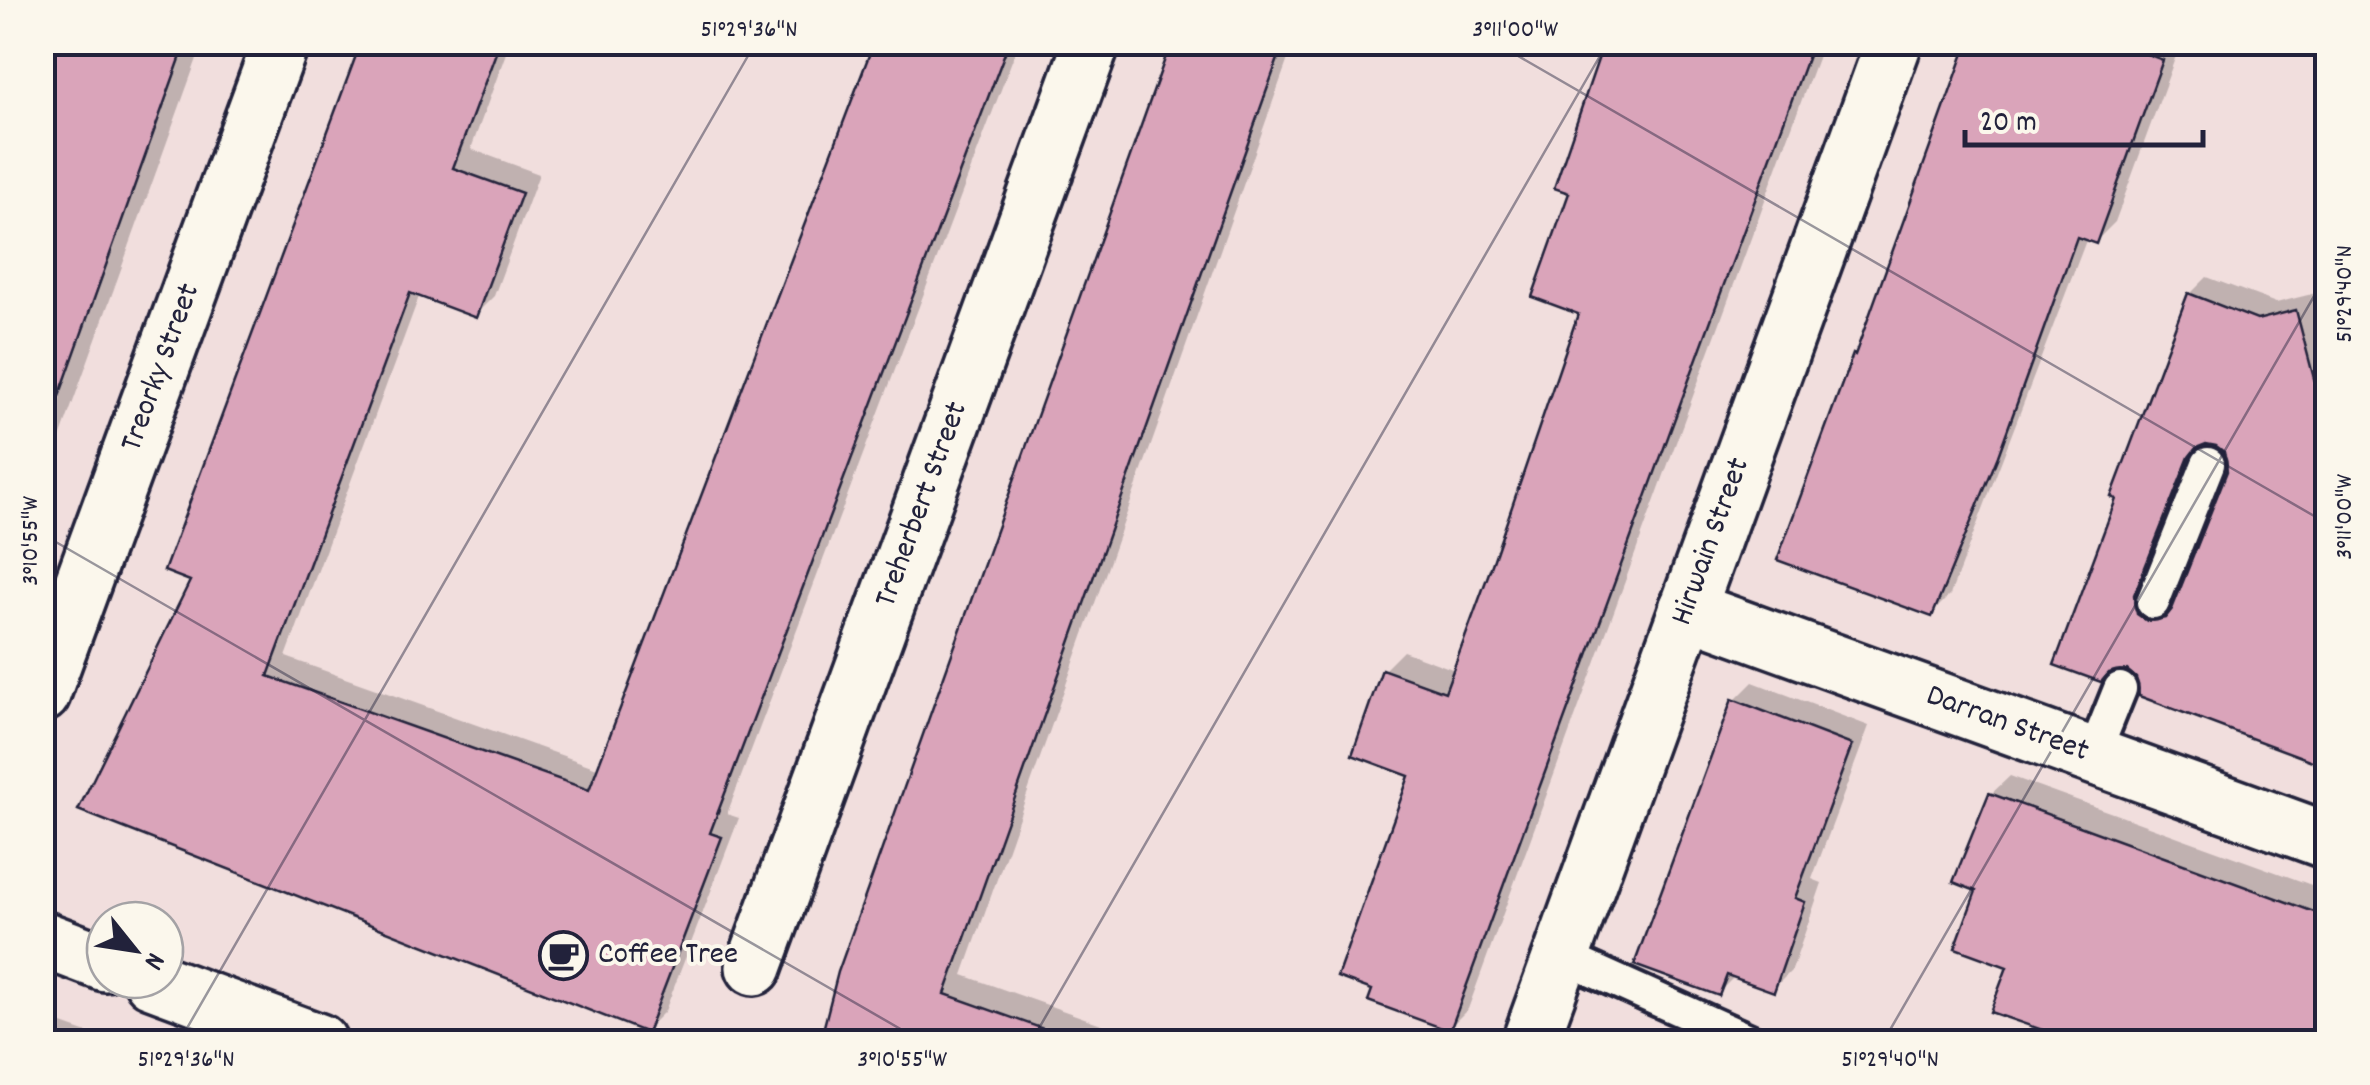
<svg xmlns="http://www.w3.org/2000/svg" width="2370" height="1085" font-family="Dekko,sans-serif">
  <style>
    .shadow { fill: #0003; fill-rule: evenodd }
    .building { fill: #daa4ba; stroke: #22223b; stroke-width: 2.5; fill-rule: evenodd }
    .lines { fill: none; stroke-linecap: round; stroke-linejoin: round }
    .service-casing { stroke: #22223b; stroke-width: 40 }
    .minor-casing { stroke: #22223b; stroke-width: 62 }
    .service { stroke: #fbf7ec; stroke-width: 32 }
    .minor { stroke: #fbf7ec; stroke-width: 55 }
    .ticks { fill: none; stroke: #22223b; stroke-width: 2.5; stroke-opacity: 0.45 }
    .labels { text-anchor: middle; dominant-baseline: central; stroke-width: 8; stroke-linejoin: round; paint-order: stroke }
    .street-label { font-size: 32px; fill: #22223b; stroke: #fbf7ec }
    .poi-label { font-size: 32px; fill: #22223b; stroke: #fbf7ec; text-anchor: start }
    .neatline { fill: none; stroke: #22223b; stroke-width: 4 }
    .ticks-label { font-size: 25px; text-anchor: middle; fill: #22223b }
  </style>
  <rect width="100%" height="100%" fill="#f1dedd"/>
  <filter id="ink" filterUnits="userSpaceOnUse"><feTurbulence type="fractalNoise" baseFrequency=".01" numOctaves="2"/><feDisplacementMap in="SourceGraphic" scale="20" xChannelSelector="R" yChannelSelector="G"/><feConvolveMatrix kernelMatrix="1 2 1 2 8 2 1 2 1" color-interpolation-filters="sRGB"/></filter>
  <g filter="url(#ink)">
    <!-- shadow -->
    <g class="shadow">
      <polygon points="42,42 203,42 42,488"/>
      <polygon points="363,42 510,42 471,149 539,174 494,296 475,315 420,294 286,657 600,769 877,42 1019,42 727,814 739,818 665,1011 646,1030 82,808 193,580"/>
      <polygon points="1173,42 1294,42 963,975 1152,1042 823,1042 841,973"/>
      <polygon points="1607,42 1823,42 1468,1009 1449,1028 1412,774 1384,670 1403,651 1455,670 1581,312 1572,192"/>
      <polygon points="1969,42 2181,42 2115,222 2096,241 2087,238 1950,595 1931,614 1855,356"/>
      <path d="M2207 277 2276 303 2328 290V492L2139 676 2127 668 2110 670 2190 294ZM2204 442 2217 444 2227 451 2229 472 2177 603 2165 604 2151 575Z"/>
      <polygon points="1753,682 1869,726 1812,879 1822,883 1792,970 1773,989 1736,975 1718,993 1734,701"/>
      <polygon points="2010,776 2328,891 2328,1042 2084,1042 1993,1010 2010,965 1979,889 1991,794"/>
      <polygon points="42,1017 113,1042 42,1042"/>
    </g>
    <!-- building -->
    <g class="building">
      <polygon points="42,42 186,42 51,419 42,418"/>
      <polygon points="361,42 500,42 453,168 522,193 476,318 410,293 268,676 589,790 874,42 1009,42 710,833 722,837 647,1033 78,810 190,581 164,571"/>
      <polygon points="1171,42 1284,42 945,994 1055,1033 1054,1042 820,1042 838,972"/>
      <polygon points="1604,42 1813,42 1450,1031 1368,1001 1372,990 1337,977 1409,776 1352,755 1382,669 1445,692 1494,559 1578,314 1532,297 1569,193 1554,188"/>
      <polygon points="1968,42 2115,42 2163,60 2096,244 2077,237 1998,456 1932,617 1777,560 1853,354 1855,355"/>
      <path d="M2188 293 2257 320 2296 310 2328 432V767L2139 696 2136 678 2127 670 2109 673 2101 682 2054 665 2116 499 2111 497ZM2206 444 2216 446 2224 452 2227 471 2172 609 2165 618 2147 621 2137 614 2134 595 2189 457 2196 448Z"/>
      <polygon points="1732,699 1852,745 1795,898 1805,902 1774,992 1727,975 1719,996 1634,965"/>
      <polygon points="1989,793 2328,917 2328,1042 2077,1042 1990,1012 2007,967 1955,948 1976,891 1953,882"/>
    </g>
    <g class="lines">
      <defs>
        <g id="service">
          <polyline points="2153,602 2208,464"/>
          <polyline points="2093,756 2120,689"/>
          <polyline points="1561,956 1752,1042"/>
        </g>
        <g id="minor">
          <polyline points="1687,609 2328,841"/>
          <polyline points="42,694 281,42"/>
          <polyline points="42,939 105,963"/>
          <polyline points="754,967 1092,42"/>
          <polyline points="152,980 319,1042"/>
          <polyline points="1530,1042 1894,42"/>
        </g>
      </defs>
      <!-- service casing -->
      <use href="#service" class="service-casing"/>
      <!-- minor casing -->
      <use href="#minor" class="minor-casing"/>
      <!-- service -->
      <use href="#service" class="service"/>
      <!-- minor -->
      <use href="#minor" class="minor"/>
    </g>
  </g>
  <!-- ticks -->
  <path class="ticks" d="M1494 42 2328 524M42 534 923 1042M179 1042 756 42M1031 1042 1608 42M1883 1042 2328 272"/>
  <!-- icons -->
  <defs>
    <symbol id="cafe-ring" viewBox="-11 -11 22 22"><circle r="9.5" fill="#fbf7ec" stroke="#22223b" stroke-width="1.5"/><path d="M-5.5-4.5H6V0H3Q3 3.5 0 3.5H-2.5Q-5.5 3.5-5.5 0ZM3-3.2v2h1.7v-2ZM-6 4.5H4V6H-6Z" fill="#22223b"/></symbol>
  </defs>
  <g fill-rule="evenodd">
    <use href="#cafe-ring" x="536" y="928" width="55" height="55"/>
  </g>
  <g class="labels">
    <!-- street labels -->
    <g class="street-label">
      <text transform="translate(162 368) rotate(-70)">Treorky Street</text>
      <text transform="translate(923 505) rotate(-70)">Treherbert Street</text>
      <text transform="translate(1712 542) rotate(-70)">Hirwain Street</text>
      <text transform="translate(2007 725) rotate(20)">Darran Street</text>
    </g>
    <!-- poi labels -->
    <g class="poi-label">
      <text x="598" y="956">Coffee Tree</text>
    </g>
  </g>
  <!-- margin -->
  <rect width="2370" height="1085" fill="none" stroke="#fbf7ec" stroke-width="110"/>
  <!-- north arrow -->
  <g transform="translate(135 950) rotate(120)"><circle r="48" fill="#fbf7ec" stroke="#a4a2a5" stroke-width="2.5"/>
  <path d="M0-8L18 38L0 25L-18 38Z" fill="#22223b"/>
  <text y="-15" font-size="28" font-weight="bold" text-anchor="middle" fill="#22223b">N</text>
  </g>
  <!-- scale -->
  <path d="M1965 130v15h238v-15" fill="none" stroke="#22223b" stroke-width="5"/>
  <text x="1980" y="130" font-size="30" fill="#22223b" stroke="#fbf7ec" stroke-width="8" paint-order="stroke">20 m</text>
  <rect x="55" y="55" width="2260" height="975" class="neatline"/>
  <g class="ticks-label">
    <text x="749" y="36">51°29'36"N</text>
    <text x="1515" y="36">3°11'00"W</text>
    <text transform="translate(2342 294) rotate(-90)" y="9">51°29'40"N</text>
    <text transform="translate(2342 517) rotate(-90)" y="9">3°11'00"W</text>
    <text transform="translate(28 541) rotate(-90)" y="9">3°10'55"W</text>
    <text x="186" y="1066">51°29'36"N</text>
    <text x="902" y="1066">3°10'55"W</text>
    <text x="1890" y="1066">51°29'40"N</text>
  </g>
</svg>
